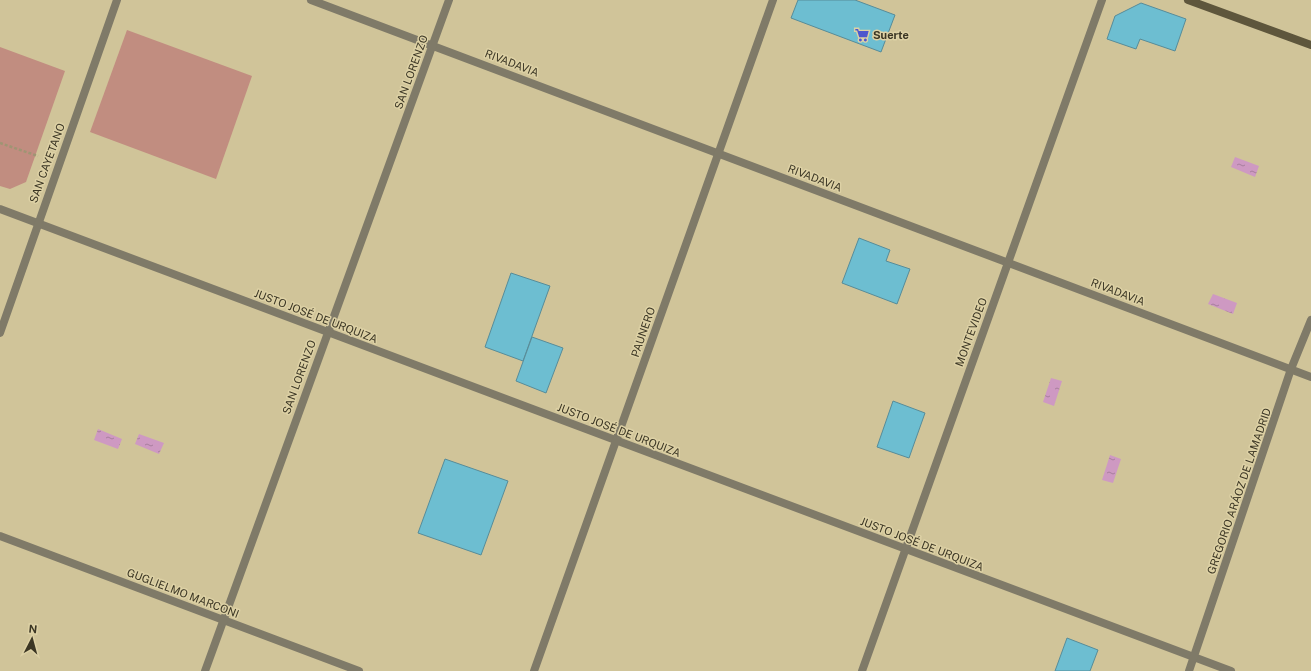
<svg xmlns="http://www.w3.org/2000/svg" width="1311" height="671" font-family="'Public Sans',sans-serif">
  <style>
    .green { fill: #c18d80 }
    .water { fill: url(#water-ripples) }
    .building { fill: #6dbed1; stroke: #578c99 }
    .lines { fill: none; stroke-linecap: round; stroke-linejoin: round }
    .path { stroke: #9f9573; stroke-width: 2.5; stroke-dasharray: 3 2; stroke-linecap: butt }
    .street { stroke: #7f7a68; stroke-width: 8 }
    .secondary { stroke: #5e563c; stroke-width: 8 }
    .labels { text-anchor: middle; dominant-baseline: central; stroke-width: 3; stroke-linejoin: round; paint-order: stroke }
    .poi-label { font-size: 11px; font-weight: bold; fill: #3b3624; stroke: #ddd1a5; text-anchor: start }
    .street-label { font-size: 11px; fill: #3b3624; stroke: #ddd1a5 }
  </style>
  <defs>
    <pattern id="water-ripples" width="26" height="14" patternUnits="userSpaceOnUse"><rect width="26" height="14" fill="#ce99c2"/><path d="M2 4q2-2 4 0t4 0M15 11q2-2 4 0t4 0" fill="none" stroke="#a87e9d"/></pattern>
  </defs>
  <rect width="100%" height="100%" fill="#d0c499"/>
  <!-- green -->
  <g class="green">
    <polygon points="127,30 252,76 216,179 90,132"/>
    <polygon points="0,47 65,71 26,182 10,189 0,186"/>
  </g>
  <!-- water -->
  <g class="water">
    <polygon points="1235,157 1259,166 1255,177 1231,167"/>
    <polygon points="1213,294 1237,303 1233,314 1208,304"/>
    <polygon points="1051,378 1062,381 1054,406 1043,402"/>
    <polygon points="98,429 122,439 118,449 94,440"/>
    <polygon points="139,434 164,443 159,454 135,444"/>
    <polygon points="1110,455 1121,459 1113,483 1102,480"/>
  </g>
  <!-- building -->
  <g class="building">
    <polygon points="798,0 855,0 895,15 881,52 791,18"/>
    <polygon points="1141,3 1186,19 1175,51 1140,39 1136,49 1107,39 1115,16"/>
    <polygon points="859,238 890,250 886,261 910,269 897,304 842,283"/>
    <polygon points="511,273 550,286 523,361 485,347"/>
    <polygon points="532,337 563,348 546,393 516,381"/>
    <polygon points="893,401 925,413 909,458 877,447"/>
    <polygon points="445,459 508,481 481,555 418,533"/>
    <polygon points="1067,638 1098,650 1090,671 1055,671"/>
  </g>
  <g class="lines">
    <!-- path -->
    <polyline class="path" points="0,143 38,156"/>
    <!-- street -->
    <g class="street">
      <polyline points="311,0 1311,377"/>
      <polyline points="0,209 1231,671"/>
      <polyline points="0,333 117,0"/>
      <polyline points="0,536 359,671"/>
      <polyline points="205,671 449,0"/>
      <polyline points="534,671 773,0"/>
      <polyline points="862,671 1102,0"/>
      <polyline points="1189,671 1291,369 1311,320"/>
    </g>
    <!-- secondary -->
    <polyline class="secondary" points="1188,0 1311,45"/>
  </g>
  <!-- icons -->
  <defs>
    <symbol id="supermarket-bare" viewBox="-9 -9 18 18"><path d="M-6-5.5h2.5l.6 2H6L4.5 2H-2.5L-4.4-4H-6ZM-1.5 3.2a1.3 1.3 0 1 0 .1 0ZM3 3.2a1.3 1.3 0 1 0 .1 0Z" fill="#4d57cd" stroke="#ddd1a5" stroke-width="2.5" paint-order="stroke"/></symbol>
  </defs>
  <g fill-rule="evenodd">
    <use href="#supermarket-bare" x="852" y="25" width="20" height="20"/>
  </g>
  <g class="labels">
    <!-- poi labels -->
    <g class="poi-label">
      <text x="873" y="35">Suerte</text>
    </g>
    <!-- street labels -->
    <g class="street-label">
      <text transform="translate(512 63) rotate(21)">RIVADAVIA</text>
      <text transform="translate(411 72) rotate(-70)">SAN LORENZO</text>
      <text transform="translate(47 163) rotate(-70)">SAN CAYETANO</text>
      <text transform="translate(815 178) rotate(21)">RIVADAVIA</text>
      <text transform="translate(1118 292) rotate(21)">RIVADAVIA</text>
      <text transform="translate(316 316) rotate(21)">JUSTO JOSÉ DE URQUIZA</text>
      <text transform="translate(643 332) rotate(-71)">PAUNERO</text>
      <text transform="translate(971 332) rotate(-70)">MONTEVIDEO</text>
      <text transform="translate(299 377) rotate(-70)">SAN LORENZO</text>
      <text transform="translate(619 430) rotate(21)">JUSTO JOSÉ DE URQUIZA</text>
      <text transform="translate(1239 491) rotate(-71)">GREGORIO ARÁOZ DE LAMADRID</text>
      <text transform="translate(922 544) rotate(21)">JUSTO JOSÉ DE URQUIZA</text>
      <text transform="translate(183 593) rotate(21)">GUGLIELMO MARCONI</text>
    </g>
  </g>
  <!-- north arrow -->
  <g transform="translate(32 639) rotate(6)" stroke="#ddd1a5" stroke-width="3" paint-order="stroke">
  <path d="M0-3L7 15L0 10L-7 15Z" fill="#3b3624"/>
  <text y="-6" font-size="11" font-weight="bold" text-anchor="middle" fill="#3b3624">N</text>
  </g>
</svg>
